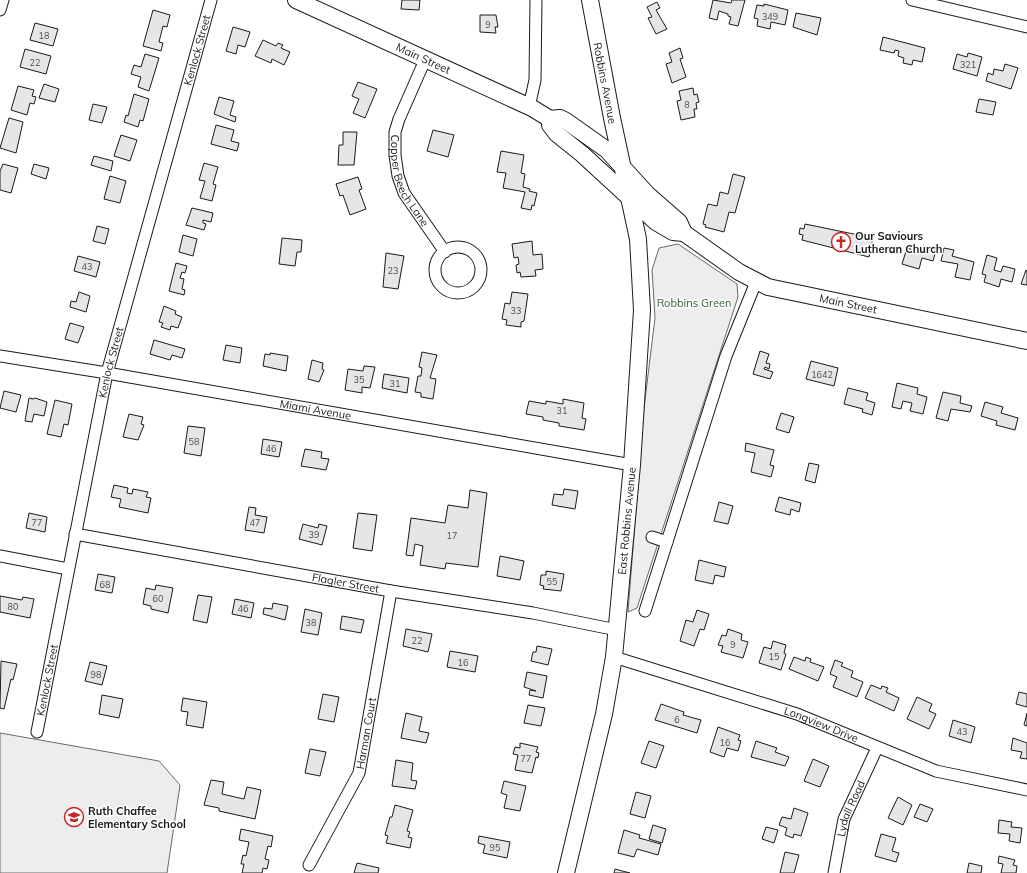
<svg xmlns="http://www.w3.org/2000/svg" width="1027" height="873" font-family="Mulish,sans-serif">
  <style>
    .built { fill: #ededed; stroke: #6a6a6a }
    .building { fill: #e6e6e6; stroke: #1a1a1a }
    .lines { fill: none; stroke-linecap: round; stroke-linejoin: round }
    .minor-casing { stroke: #1a1a1a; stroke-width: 13 }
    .secondary-casing { stroke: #1a1a1a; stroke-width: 18 }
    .minor { stroke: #fff; stroke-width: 11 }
    .secondary { stroke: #fff; stroke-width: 16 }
    .labels { text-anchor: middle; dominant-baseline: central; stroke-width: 3; stroke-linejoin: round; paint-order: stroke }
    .number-label { font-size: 9px; fill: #4d4d4d }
    .street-label { font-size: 11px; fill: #1a1a1a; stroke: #fff }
    .poi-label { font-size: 11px; font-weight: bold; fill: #1a1a1a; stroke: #fff; text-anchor: start }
    .park-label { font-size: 11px; fill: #2b5a34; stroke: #fff }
  </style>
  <rect width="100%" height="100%" fill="#fff"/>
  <!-- built -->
  <g class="built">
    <polygon points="678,244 737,284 738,297 637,608 628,612 644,408 655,318 652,270 659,248"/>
    <polygon points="0,733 159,761 180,785 167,873 0,873"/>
  </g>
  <!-- building -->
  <g class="building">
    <polygon points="402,0 420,0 419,10 401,9"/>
    <polygon points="713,0 731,3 732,0 745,0 738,26 729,24 731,17 728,16 728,14 719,11 717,20 709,18"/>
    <polygon points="657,2 660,8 656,10 667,29 656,34 648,18 652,17 647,7"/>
    <polygon points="764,4 788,10 785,25 771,22 770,29 757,26 758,19 754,18 757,5 764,6"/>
    <polygon points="153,10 170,15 167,27 163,26 159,42 163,43 161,51 143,46"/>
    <polygon points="796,13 821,18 817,35 793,27"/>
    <polygon points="480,15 496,15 498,27 495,27 496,33 480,32"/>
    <polygon points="35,23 58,29 53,46 30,40"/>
    <polygon points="233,27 250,32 245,47 238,45 236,54 226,51"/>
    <polygon points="883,37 925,48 922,62 913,60 912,65 903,63 904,58 898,56 899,51 895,50 894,53 880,50"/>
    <polygon points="263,40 276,46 278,43 283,45 281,48 290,52 284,65 272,59 271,63 255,56"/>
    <polygon points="680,48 683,58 680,59 686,77 672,83 666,64 672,62 669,53"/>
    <polygon points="25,49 51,56 46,74 20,67"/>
    <polygon points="968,53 982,57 977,76 953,69 957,54 967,57"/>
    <polygon points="145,54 159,58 149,91 138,87 141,77 131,74 134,65 141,67"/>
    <polygon points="1005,64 1018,68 1011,89 986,81 988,73 993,75 994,69 1003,71"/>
    <polygon points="358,82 377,89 365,118 353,113 359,99 352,96"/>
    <polygon points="44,84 59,89 55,102 39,98"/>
    <polygon points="18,86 34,90 32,96 36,97 34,104 30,103 27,115 11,110"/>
    <polygon points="693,88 694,95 697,94 699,102 696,103 697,109 694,109 695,117 681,120 677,101 681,100 679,91"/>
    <polygon points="134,94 149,99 143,121 140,120 138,127 124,122 126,115 128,116"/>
    <polygon points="219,97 234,101 230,115 236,117 235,122 214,114"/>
    <polygon points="979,99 996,102 993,115 976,112"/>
    <polygon points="93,104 107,107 102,123 89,120"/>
    <polygon points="9,118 23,122 16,153 0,148"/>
    <polygon points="216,125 234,130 231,141 239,143 237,151 211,144"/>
    <polygon points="433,130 454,135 448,157 427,151"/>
    <polygon points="343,132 357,132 354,165 338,165 339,145 343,145"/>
    <polygon points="121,135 137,140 130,161 114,156"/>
    <polygon points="501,151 524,155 521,173 525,174 523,187 530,189 529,191 537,193 534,206 532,205 531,210 521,208 525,192 503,188 506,173 497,172"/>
    <polygon points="94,156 113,161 111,171 91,165"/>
    <polygon points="204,163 218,167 213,184 216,185 212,201 200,198 205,181 199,180"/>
    <polygon points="3,164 18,168 11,193 0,190 0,171"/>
    <polygon points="34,164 49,168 46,179 31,174"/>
    <polygon points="733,174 745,177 735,213 729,212 724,232 705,227 706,225 703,224 708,204 717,206 720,192 728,194"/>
    <polygon points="110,176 126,181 120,203 104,199"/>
    <polygon points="358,177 362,189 359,190 366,209 350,215 343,195 340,196 336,184"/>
    <polygon points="192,208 213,213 211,222 203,220 203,223 206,224 204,230 186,225"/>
    <polygon points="805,224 873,238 869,257 802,240 803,235 799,234 800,228 804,229"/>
    <polygon points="97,226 109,229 105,244 93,241"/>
    <polygon points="183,235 197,239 193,256 179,252"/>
    <polygon points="282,238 302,240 301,252 297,252 295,266 279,264"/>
    <polygon points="532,241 533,255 542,254 543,269 535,270 536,276 521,277 520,272 517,273 516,265 519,264 518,257 514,258 512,244"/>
    <polygon points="923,246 936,250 933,261 922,258 919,269 902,264 907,248 921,252"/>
    <polygon points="944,248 954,250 952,256 974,262 970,280 955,277 958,264 941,261"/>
    <polygon points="386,253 404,256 398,289 383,287"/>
    <polygon points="987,255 997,258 994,270 1001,272 1003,266 1015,269 1012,282 1001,279 999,287 984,282 986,275 982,274"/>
    <polygon points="78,256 100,262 96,277 74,271"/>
    <polygon points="176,263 187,266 185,273 182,272 180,278 184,279 182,289 185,290 184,295 169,291"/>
    <polygon points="1026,270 1027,271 1027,285 1021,284"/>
    <polygon points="79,292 90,296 86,312 70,307 71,301 76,302"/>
    <polygon points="512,292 528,294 524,321 521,322 521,327 506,325 507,320 502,319 505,303 510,304"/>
    <polygon points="164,306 176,311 175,314 182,317 178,328 171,326 170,330 161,327 163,323 159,322"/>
    <polygon points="70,323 84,327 78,343 65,339"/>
    <polygon points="154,340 185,349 182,358 172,355 170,360 150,354"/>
    <polygon points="226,345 242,348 240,363 223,360"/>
    <polygon points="760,351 769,354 766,363 770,364 769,369 765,367 764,369 773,372 770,379 753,374"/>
    <polygon points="422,352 437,355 430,378 436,379 433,399 421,397 421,393 415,392 418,376 421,376 422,368 419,367"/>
    <polygon points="270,353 288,356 286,371 263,366 265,354 270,355"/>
    <polygon points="312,360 323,363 322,369 324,370 319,382 308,379"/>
    <polygon points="811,361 838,368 834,386 806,379"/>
    <polygon points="364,366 375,367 370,388 362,387 362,393 345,390 348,369 363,371"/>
    <polygon points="384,374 409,378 407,393 382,388"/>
    <polygon points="897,383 918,388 917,394 927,397 923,414 910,411 912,403 903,401 901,409 892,407"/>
    <polygon points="848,388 868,393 866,400 875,403 872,415 862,412 863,409 844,404"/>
    <polygon points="4,391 21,395 16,412 0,408"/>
    <polygon points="943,392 961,396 960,403 972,406 970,412 951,409 948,421 936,418"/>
    <polygon points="29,398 33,399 35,398 47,402 44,416 34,414 32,422 25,421"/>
    <polygon points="563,399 584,403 582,418 586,419 584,430 559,426 559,423 543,420 543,417 526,414 529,401 546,404 546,401 563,404"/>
    <polygon points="55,400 72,404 68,425 64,424 61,437 47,434"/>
    <polygon points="985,402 1003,407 1001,413 1018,418 1015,430 996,425 997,421 981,416"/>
    <polygon points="781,413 794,417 789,433 776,429"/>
    <polygon points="129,414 143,417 141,424 144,425 138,440 123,437"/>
    <polygon points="188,426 205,428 201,456 184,453"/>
    <polygon points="263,439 282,442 279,457 261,454"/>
    <polygon points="746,443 774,450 770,465 774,466 771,477 751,472 755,453 745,451"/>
    <polygon points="305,449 322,452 321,458 329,459 326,470 301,466"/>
    <polygon points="809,463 819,465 815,483 805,480"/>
    <polygon points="114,485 128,488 127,493 132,494 133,489 148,492 146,497 151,498 148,513 119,507 121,499 111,497"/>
    <polygon points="564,489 578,491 575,509 552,505 554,494 563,495"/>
    <polygon points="470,490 487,493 478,567 446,563 445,569 420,565 423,546 415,544 413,556 406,555 411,518 445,523 448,505 468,508"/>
    <polygon points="779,497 801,503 799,512 791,509 790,515 775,511"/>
    <polygon points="719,502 733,506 728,524 714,521"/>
    <polygon points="249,507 256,508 255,515 267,517 264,533 245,530"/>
    <polygon points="29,513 47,517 45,532 26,528"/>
    <polygon points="358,513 377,515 372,551 353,548"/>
    <polygon points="303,524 318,528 319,524 327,526 322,545 299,539"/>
    <polygon points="500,556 524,561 520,580 497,576"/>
    <polygon points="699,560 726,567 724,577 715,575 713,584 695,580"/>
    <polygon points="546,571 564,574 561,591 543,589 544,586 540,585 541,575 546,575"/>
    <polygon points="98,574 115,577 112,593 95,590"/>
    <polygon points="156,585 173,588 168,613 151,609 151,606 143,604 146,588 155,590"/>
    <polygon points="198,595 212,597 207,623 193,620"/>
    <polygon points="0,596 22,600 23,597 34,599 30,618 0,612"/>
    <polygon points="235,599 254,603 251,618 232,614"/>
    <polygon points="273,603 288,606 285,620 263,614 264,608 272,609"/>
    <polygon points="305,609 322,613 318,635 301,632"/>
    <polygon points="697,610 709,614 704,630 700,629 694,646 680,641 686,620 693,622"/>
    <polygon points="342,616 364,620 361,633 340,629"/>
    <polygon points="406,629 432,634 428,652 403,646"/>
    <polygon points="728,629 742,634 741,640 748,642 743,658 721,652 723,646 718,645 722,635 726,636"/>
    <polygon points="773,641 786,645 784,653 786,654 781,670 759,663 764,647 771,649"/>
    <polygon points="537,646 552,649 548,665 531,661 533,652 536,652"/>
    <polygon points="450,651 478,656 475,672 447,667"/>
    <polygon points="794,657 805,661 806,657 811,659 810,662 824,667 818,681 789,669"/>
    <polygon points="835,660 843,663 841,666 853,671 851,677 863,682 857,697 833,687 837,677 830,674"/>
    <polygon points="1,661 17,664 13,680 11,679 4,709 0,708"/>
    <polygon points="90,662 107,666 102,685 85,681"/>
    <polygon points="527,672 547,676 543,698 529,695 530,690 536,691 524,687"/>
    <polygon points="871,685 881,689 882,686 888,688 886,692 899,698 894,711 865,698"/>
    <polygon points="1019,692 1027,694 1027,707 1016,704"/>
    <polygon points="323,694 339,697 334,722 318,719"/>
    <polygon points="102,695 123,699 119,718 99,714"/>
    <polygon points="917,697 932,704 929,711 936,714 929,729 907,719"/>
    <polygon points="183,698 207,702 203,728 186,725 188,712 181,711"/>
    <polygon points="661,704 684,712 683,715 701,720 697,733 655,720"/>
    <polygon points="528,705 545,708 541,726 524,723"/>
    <polygon points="406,713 422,717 419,731 429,733 426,743 401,738"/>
    <polygon points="1027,713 1027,726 1024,725"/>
    <polygon points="953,720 975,727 971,743 949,736"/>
    <polygon points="718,727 740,735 738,740 741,741 738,751 727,748 724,757 710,752"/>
    <polygon points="1013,738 1027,743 1027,759 1020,758 1022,752 1011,750"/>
    <polygon points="649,741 664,746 656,768 641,763"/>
    <polygon points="756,741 777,748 775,752 789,757 785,766 751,757"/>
    <polygon points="520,743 538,747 536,752 539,753 538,758 536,757 532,773 515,770 518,755 513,754 515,747 520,748"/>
    <polygon points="310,749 326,752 320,776 305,773"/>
    <polygon points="813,759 829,766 820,787 804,781"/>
    <polygon points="396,760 413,763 411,780 417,781 415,789 392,786"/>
    <polygon points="211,780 224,782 222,794 244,799 247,787 261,790 255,819 219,811 219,808 204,805"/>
    <polygon points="504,781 526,786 520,811 504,808 507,795 501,793"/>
    <polygon points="636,792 651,796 645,818 630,814"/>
    <polygon points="898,797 912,805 903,825 888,818"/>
    <polygon points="920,804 933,809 927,822 914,817"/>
    <polygon points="395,805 413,810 407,831 410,832 408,837 412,838 410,848 386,843 388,836 385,835 390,817 392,817"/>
    <polygon points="794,808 808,813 801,836 794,834 793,838 785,835 787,828 779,825 782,817 791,819"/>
    <polygon points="999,820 1012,822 1011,827 1022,828 1020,843 1009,841 1010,834 998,833"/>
    <polygon points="653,825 666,829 662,843 649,839"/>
    <polygon points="766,827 778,830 774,843 762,839"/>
    <polygon points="241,829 273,836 271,847 268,846 265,859 269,860 267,869 263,868 262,873 242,873 244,864 241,864 243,855 246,856 249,842 239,840"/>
    <polygon points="624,830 640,835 639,838 661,844 658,855 637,849 634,857 618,853"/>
    <polygon points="881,834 896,838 892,851 899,853 896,862 875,856"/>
    <polygon points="479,836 510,842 507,858 483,853 485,845 478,843"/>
    <polygon points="785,852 799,855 794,873 780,873"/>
    <polygon points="999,856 1015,860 1013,865 1017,866 1016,873 1001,873 1003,864 998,863"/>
    <polygon points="357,863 379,868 378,873 354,873"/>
    <polygon points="969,863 982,866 981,873 967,873"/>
    <polygon points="615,869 630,873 614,873"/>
  </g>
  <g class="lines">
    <defs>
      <g id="minor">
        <polyline points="912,0 1027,27"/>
        <polyline points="0,10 3,0"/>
        <path id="s1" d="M425 60 399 119 395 132V155L398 176 404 193 445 252"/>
        <polyline points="529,107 535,80 536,0"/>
        <circle cx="458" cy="270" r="23"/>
        <path id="s2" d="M0 356 107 373 632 465"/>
        <path id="s3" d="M75 534 391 591 533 613 617 630"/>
        <polyline points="652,537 667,542"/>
        <polyline points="0,556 68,569"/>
        <polyline points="645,611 726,356 756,282"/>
        <path id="s4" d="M614 657 797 714 936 771 1027 790"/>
        <path id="s5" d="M37 732 107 373 211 0"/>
        <path id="s6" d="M309 865 359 773 391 591"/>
        <path id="s7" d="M834 873 844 819 877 748"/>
      </g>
      <g id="secondary">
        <path id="s8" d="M296 0 532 108 550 119"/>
        <polyline points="550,119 550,125 557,134 582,154 656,222 673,232 684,233"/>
        <polyline points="550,119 560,118 566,121 607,150 647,194 679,222 684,233"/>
        <path id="s9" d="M684 233 739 272 768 287 1027 341"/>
        <path id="s10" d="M566 873 604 714 614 657 632 465 642 310 638 239 612 118 590 0"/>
      </g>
    </defs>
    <!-- minor casing -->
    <use href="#minor" class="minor-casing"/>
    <!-- secondary casing -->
    <use href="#secondary" class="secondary-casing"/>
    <!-- minor -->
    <use href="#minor" class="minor"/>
    <!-- secondary -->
    <use href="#secondary" class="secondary"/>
  </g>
  <!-- icons -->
  <defs>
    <symbol id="church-ring" viewBox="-11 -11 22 22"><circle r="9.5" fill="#fff" stroke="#c62828" stroke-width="1.5"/><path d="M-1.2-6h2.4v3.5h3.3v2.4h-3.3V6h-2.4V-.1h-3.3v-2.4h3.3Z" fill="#c62828"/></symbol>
    <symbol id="school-ring" viewBox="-11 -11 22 22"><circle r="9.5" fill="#fff" stroke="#c62828" stroke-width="1.5"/><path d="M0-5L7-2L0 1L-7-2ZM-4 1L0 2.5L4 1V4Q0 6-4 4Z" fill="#c62828"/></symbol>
  </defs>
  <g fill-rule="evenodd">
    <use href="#church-ring" x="830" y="231" width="22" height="22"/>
    <use href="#school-ring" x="63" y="806" width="22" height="22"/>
  </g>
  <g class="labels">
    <!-- number labels -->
    <g class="number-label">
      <text x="770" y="16">349</text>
      <text x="488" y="24">9</text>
      <text x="44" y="35">18</text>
      <text x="35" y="62">22</text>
      <text x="968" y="64">321</text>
      <text x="687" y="104">8</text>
      <text x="87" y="266">43</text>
      <text x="393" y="270">23</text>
      <text x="516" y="310">33</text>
      <text x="822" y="374">1642</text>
      <text x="359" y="379">35</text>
      <text x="395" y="383">31</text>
      <text x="562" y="410">31</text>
      <text x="194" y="441">58</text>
      <text x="271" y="448">46</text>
      <text x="37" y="522">77</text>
      <text x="255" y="522">47</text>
      <text x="314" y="534">39</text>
      <text x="452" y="535">17</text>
      <text x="552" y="581">55</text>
      <text x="105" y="584">68</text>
      <text x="158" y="598">60</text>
      <text x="13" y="606">80</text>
      <text x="243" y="608">46</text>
      <text x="311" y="622">38</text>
      <text x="417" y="640">22</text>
      <text x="733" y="644">9</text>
      <text x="774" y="656">15</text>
      <text x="463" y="662">16</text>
      <text x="96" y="674">98</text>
      <text x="677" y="719">6</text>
      <text x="962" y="731">43</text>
      <text x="725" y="742">16</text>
      <text x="526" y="758">77</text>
      <text x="495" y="847">95</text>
    </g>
    <!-- street labels -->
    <g class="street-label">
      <text stroke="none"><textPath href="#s5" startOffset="701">Kenlock Street</textPath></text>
      <text stroke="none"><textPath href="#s8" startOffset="140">Main Street</textPath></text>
      <text transform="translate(605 83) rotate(79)">Robbins Avenue</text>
      <text stroke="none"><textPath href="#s1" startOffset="130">Copper Beech Lane</textPath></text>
      <text stroke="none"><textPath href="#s9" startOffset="182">Main Street</textPath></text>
      <text stroke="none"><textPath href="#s5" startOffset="377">Kenlock Street</textPath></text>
      <text stroke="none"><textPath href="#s2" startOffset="320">Miami Avenue</textPath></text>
      <text stroke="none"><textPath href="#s10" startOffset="358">East Robbins Avenue</textPath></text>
      <text stroke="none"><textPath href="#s3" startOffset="275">Flagler Street</textPath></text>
      <text stroke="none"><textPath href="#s5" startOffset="53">Kenlock Street</textPath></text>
      <text stroke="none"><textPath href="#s4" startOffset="218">Longview Drive</textPath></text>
      <text stroke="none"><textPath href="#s6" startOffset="145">Harman Court</textPath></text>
      <text stroke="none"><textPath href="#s7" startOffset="67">Lydall Road</textPath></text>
    </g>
    <!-- poi labels -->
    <g class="poi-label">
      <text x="855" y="236">Our Saviours<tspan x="855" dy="13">Lutheran Church</tspan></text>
      <text x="88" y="811">Ruth Chaffee<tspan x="88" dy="13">Elementary School</tspan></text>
    </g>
    <!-- park labels -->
    <g class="park-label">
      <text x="694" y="303">Robbins Green</text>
    </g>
  </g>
</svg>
